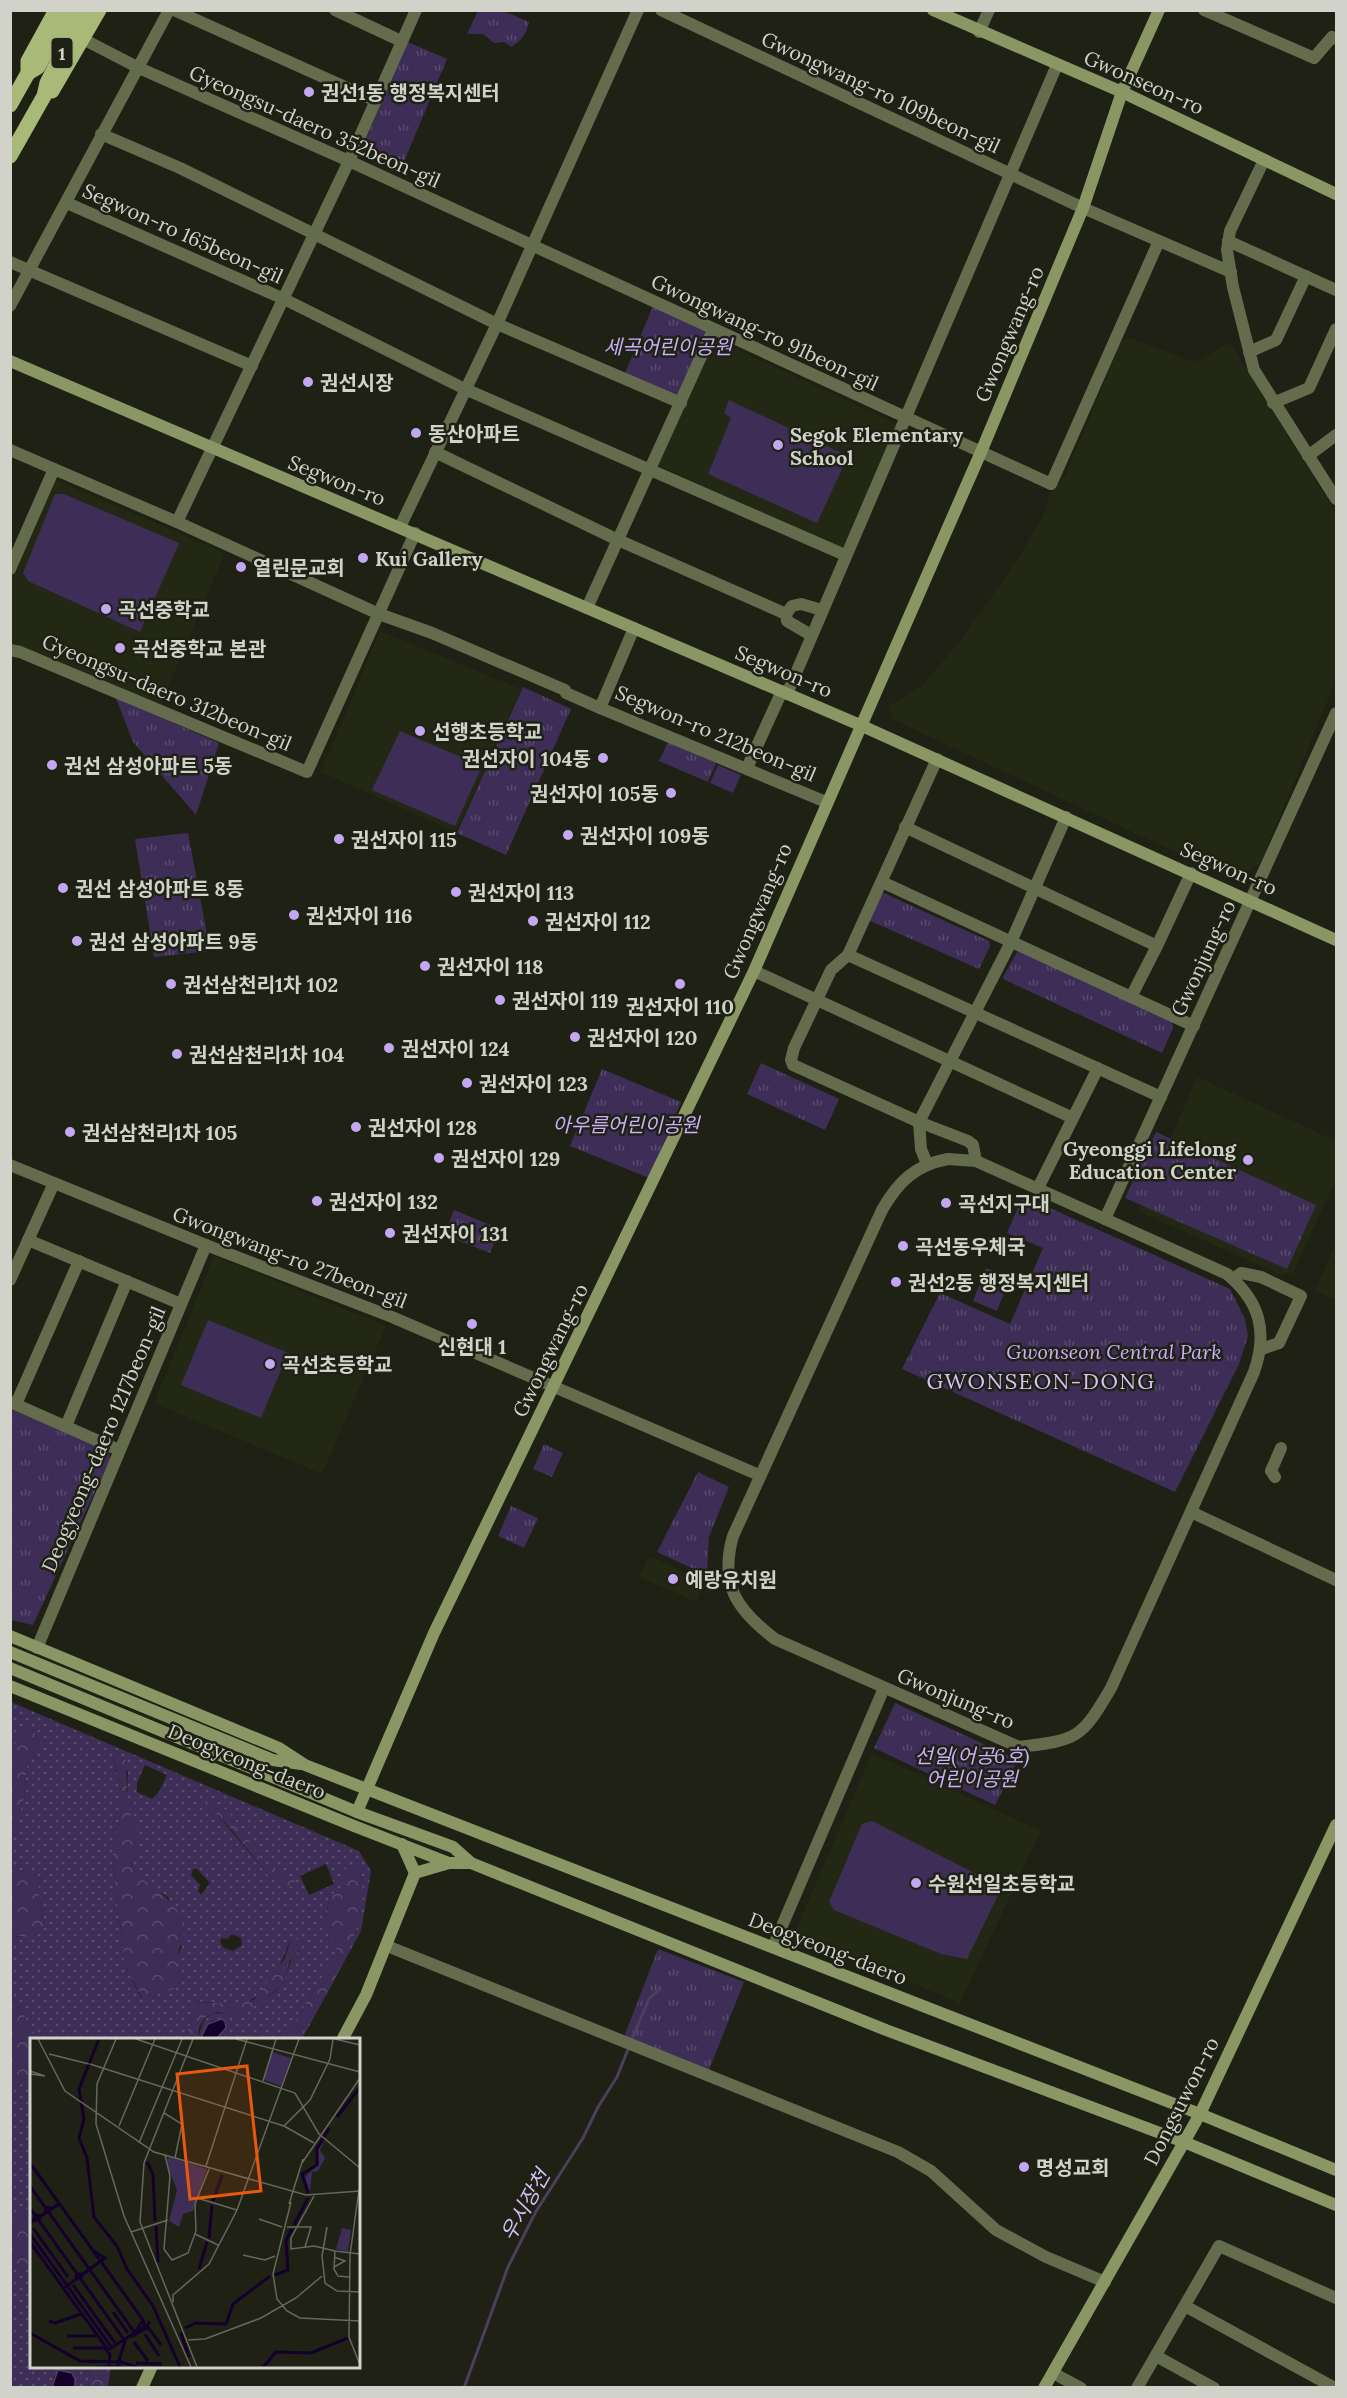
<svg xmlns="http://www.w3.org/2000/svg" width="1347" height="2398" font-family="Lora,'Noto Sans KR',serif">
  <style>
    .built { fill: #232814 }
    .grass { fill: url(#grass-dots); fill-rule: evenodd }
    .forest { fill: url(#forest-crowns) }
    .park { fill: url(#park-tufts) }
    .garden { fill: #3e2e57 }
    .water { fill: #15002c; stroke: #4d3f5b; stroke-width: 1.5 }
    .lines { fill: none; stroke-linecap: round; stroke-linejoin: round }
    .stream { stroke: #4d3f5b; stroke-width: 3 }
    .street { stroke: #646c4d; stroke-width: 12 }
    .secondary { stroke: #8a9765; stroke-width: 12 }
    .primary { stroke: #a9b977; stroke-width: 15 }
    .poi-dot { fill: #c3a7f2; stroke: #1e2114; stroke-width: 2 }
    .labels { text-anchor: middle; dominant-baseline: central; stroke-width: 5; stroke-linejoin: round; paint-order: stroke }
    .shield { fill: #1e2114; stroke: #9b9e93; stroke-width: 1.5 }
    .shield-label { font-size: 18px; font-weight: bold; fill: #d1d3ca }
    .street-label { font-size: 20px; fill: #d1d3ca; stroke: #1e2114 }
    .poi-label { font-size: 20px; font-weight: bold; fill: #d1d3ca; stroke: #1e2114; text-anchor: start }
    .park-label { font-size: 20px; font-style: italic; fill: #caaefa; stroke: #1e2114 }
    .water-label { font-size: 21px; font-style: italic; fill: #d1bdf7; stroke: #1e2114 }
    .quarter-label { font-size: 22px; letter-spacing: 1.5px; fill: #d5c1f9; stroke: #1e2114 }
    .inset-river { fill: none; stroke: #15002c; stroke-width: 3 }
    .inset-road { fill: none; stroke: #66685d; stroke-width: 1.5 }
    .view { fill: #e8590c; fill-opacity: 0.15; stroke: #e8590c; stroke-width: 3 }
    .inset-edge { fill: none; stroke: #d1d3ca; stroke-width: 3 }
  </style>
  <defs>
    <pattern id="grass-dots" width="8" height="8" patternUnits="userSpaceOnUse" patternTransform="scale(1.5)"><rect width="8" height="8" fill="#3e2e57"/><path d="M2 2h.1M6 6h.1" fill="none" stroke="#594b6e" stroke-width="1.8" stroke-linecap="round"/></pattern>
    <pattern id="forest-crowns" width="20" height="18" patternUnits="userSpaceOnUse" patternTransform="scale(1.5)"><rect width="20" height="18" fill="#3e2e57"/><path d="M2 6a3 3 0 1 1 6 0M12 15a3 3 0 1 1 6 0" fill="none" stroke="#594b6e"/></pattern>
    <pattern id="park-tufts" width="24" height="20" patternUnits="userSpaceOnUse" patternTransform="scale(1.5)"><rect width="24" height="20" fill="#3e2e57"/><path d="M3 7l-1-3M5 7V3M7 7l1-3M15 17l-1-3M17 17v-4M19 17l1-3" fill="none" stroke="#594b6e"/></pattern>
  </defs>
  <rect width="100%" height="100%" fill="#1e2114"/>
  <!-- built -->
  <g class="built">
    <polygon points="1128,337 1194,362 1230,343 1336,513 1336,680 1260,864 1235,880 892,719 888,706 921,687 964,636 1020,556 1044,513 1050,494 1066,474 1121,342"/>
    <polygon points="715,339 897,424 845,551 658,465"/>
    <polygon points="51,478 225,553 160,706 11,645 11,573"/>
    <polygon points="380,631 521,689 456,832 321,772"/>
    <polygon points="1197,1077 1336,1141 1336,1180 1293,1273 1281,1275 1138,1211"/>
    <polygon points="1336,1243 1336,1300 1315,1290"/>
    <polygon points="214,1256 386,1326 322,1474 154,1403"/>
    <polygon points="649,1556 706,1582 696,1602 639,1577"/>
    <polygon points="872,1753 1041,1831 960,2003 794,1934"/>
  </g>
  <!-- grass -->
  <g class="grass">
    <path d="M11 1702 359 1851 371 1871 361 1931 302 2039H300L356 1933 362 1876 330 1896C324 1921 324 1930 339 1950L284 2039 255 2036 216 2039 221 2030V2019L211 2021 198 2039C205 2012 209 2011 238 2015 251 2006 270 1998 280 1986 290 1973 287 1960 300 1950L290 1940C282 1963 266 2000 239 2004 225 2006 210 2001 195 2002L194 2016 184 2039H33L34 2030 11 1997V1936L19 1937 44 1926 38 1885 42 1878 16 1869 11 1871 10 1843 24 1799 27 1764 40 1743 33 1729 12 1748 11 1761ZM113 1756 128 1772C127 1787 127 1801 131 1816 137 1841 145 1839 131 1866L149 1886 168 1897 182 1947 157 1993 141 1998 125 1966 112 1857 123 1801ZM145 1765 167 1775 159 1792 152 1799 137 1792V1783ZM205 1800C237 1806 243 1842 263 1862 270 1869 280 1870 287 1878L269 1876ZM326 1864 334 1884 309 1895 300 1876ZM193 1869H197L210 1883 201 1895 198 1891 200 1885 191 1875ZM231 1934 241 1938 242 1945 233 1951 224 1948 220 1942 222 1938 228 1939Z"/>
    <polygon points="31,2070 31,2206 11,2220 11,2086 28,2083"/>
    <polygon points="31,2263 32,2366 90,2367 88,2387 75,2387 75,2379 54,2376 52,2387 11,2387 11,2273 15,2267"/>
  </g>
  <!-- forest -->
  <g class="forest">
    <polygon points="33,1729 40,1743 27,1764 24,1799 11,1843 11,1761 12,1748 23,1730"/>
    <path d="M113 1755 126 1760 127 1789 131 1817 139 1834V1850L131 1866C145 1881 181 1905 184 1925 186 1938 177 1950 176 1962 176 1968 179 1975 180 1981L174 1989 151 1995 149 2001 142 1998 125 1966 112 1857 123 1801Z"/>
    <path d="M205 1799C235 1807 245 1838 262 1860 267 1867 276 1867 282 1872 287 1876 287 1878 294 1879L296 1888 280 1884 269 1876 231 1829 206 1803Z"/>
    <path d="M357 1864C381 1917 325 1994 300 2039H284L338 1951C324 1928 324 1923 330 1896L342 1887 343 1870Z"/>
    <polygon points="16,1869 42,1878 38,1885 44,1926 36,1937 11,1936 11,1871"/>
    <polygon points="292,1935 305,1943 289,1962 286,1977 279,1987 263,2001 238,2016 217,2012 206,2017 199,2027 198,2039 184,2039 194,2016 195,2002 237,2004 254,2000 285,1958"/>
    <polygon points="11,1997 34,2030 28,2083 11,2086"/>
    <polygon points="28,2206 31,2206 31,2263 16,2267 11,2273 11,2220"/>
    <polygon points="90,2367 111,2367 108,2387 88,2387"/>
  </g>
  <!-- park -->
  <g class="park">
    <path d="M478 11H503L529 22C526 35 522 40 511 47L504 42 494 43 483 34H467Z"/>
    <polygon points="408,42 447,59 403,164 362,148"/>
    <polygon points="653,306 706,331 679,397 625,373"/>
    <polygon points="523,687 571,709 506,855 457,833"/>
    <polygon points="116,698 219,743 196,815 133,742"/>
    <polygon points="668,742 716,763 708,782 659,761"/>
    <polygon points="188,833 210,951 154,957 135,839"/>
    <polygon points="879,891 989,941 990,946 979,969 866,919"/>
    <polygon points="1019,949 1172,1019 1173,1028 1162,1053 1005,980 1003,977"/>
    <polygon points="761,1063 839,1099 825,1130 747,1094"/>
    <polygon points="602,1069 681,1102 649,1178 570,1146"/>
    <polygon points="1156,1132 1316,1205 1287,1269 1125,1198"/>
    <polygon points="1023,1196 1230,1289 1245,1319 1248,1336 1239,1364 1175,1492 902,1369 940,1293 1010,1324 1043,1248 1007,1233"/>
    <polygon points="454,1210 500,1229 490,1253 444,1235"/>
    <polygon points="10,1409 104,1449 109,1452 110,1459 33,1625 11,1620"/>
    <polygon points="544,1444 563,1453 552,1477 533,1469"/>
    <polygon points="698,1472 729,1487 709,1537 707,1575 657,1552"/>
    <polygon points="511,1506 538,1518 524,1548 498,1536"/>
    <polygon points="895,1703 1018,1760 995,1805 874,1748"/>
    <polygon points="658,1949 744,1982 709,2070 624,2037"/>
  </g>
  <!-- garden -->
  <g class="garden">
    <polygon points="729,400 848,456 817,523 708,474 731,418 724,413"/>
    <polygon points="55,494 64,494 179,543 140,632 28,581 23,573"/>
    <polygon points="400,731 482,766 455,826 372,790"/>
    <polygon points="718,765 741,775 733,793 710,783"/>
    <polygon points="986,1268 1010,1278 997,1311 973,1301"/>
    <polygon points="208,1320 288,1353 261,1418 181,1385"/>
    <polygon points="872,1821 1002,1887 967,1959 941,1954 834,1910 829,1902 862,1824"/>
  </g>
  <!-- water -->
  <g class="water">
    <polygon points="221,2019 225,2021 226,2028 216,2039 200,2039 208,2024"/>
    <polygon points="58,2370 72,2373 75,2379 75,2387 52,2387"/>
  </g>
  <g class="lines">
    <!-- stream -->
    <g class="stream">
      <polyline points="631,2041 649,1999 660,1989"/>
      <polyline points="464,2388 508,2267 535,2213 583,2138 598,2107 617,2077 629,2047"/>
    </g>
    <!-- street -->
    <g class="street">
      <polyline points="174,10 374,100"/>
      <polyline points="335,10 401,41"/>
      <polyline points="661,10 1083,208 1231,272"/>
      <polyline points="1204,10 1314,58 1332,37 1336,39"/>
      <polyline points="979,32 989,10"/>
      <polyline points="83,39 139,68 349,161 1051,484 1159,241"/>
      <polyline points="101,134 180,168 497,324 681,403"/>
      <polyline points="1264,160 1230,231 1227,250 1233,287 1254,370 1336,499"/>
      <polyline points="67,203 284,299 465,389 845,555"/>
      <polyline points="1228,241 1336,290"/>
      <polyline points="10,262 252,366"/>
      <polyline points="10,306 169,10"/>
      <polyline points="1249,352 1276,340 1306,276"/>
      <polyline points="1273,403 1309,388 1336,329"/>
      <polyline points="10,450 177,522 379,614 432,633 565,690 566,693 600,708"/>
      <polyline points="435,452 618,540 786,614 787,621 811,635"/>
      <polyline points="1308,456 1336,435"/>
      <polyline points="177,522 349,161 416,10"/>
      <polyline points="400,527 497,324 638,10"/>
      <polyline points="10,569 54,469"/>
      <polyline points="587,608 713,330"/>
      <polyline points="786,614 792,606 801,604 822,610"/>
      <polyline points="634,628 600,708 826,802"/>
      <polyline points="10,650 20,652 307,772 415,533"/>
      <polyline points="787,694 1057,65"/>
      <polyline points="747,768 782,691"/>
      <polyline points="905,827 1157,946 1131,997"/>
      <polyline points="882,882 1194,1026"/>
      <polyline points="1157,946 1191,873"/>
      <polyline points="848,955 937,759"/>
      <polyline points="754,971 1073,1118"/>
      <polyline points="919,1122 1011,942 1066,817"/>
      <polyline points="919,1122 921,1149 927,1164"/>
      <path d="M948 1159 976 1161 1227 1274C1260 1301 1268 1332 1254 1372L1111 1688C1081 1739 1078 1740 1019 1747L775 1639C737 1610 719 1585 733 1536L882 1210C898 1182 915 1165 948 1159Z"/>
      <polyline points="976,1161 973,1145 968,1141 919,1122 793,1065 791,1060 794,1048 831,970 848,955 1161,1097"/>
      <polyline points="10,1165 206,1245 392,1317 759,1475"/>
      <polyline points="1038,1188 1098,1068"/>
      <polyline points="1105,1219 1336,713"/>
      <polyline points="28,1240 181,1304"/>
      <polyline points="1233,1279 1241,1273 1261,1277 1301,1296 1279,1343 1262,1349"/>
      <polyline points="10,1280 54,1183"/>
      <polyline points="10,1402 119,1450"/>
      <polyline points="16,1404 79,1261"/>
      <polyline points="66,1426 127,1281"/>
      <polyline points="1275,1477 1271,1471 1281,1448"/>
      <polyline points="1191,1512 1336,1580"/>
      <polyline points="37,1648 206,1245"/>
      <polyline points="387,1946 898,2152 931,2171 996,2230 1046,2257 1105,2282"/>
      <polyline points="773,1947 884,1688"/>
      <polyline points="1185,2306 1335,2388"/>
      <polyline points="1156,2356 1214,2388"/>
      <polyline points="1053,2373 1081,2388"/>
      <polyline points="1137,2388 1219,2246 1336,2298"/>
    </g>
    <!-- secondary -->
    <g class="secondary">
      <polyline points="933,10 1122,92 1336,194"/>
      <polyline points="10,361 860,725 1336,940"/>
      <polyline points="10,1636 279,1748 305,1765 1200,2114 1336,2170"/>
      <polyline points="10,1652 273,1760 301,1764"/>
      <polyline points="10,1668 357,1812 453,1847 471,1863"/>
      <polyline points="10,1686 354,1826 449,1863 471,1863 886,2030 1184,2142 1336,2205"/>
      <polyline points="357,1812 434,1633 754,971 981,452 1083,208 1122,92 1159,10"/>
      <polyline points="402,1844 415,1873 449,1863"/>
      <polyline points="342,2040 366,1995 415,1873"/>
      <polyline points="142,2388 152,2366"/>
      <polyline points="1044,2388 1200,2114 1336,1825"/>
    </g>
    <!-- primary -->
    <g class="primary">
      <polyline points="28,73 38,67 69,10"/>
      <polyline points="52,91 99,10"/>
      <polyline points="10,105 28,73 28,61 56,10"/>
      <polyline points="10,156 44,96 47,83 84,10"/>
    </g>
  </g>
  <!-- markers -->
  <g class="poi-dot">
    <circle cx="309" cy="92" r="6"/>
    <circle cx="308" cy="382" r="6"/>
    <circle cx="416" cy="433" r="6"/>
    <circle cx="778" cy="445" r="6"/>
    <circle cx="363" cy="558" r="6"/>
    <circle cx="241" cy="567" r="6"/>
    <circle cx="106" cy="609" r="6"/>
    <circle cx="120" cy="648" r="6"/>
    <circle cx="420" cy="731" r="6"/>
    <circle cx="603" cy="758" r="6"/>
    <circle cx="52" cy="765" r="6"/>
    <circle cx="671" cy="793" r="6"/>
    <circle cx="568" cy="835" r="6"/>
    <circle cx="339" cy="839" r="6"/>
    <circle cx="63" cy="888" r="6"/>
    <circle cx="456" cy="892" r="6"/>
    <circle cx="294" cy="915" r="6"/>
    <circle cx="533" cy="921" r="6"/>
    <circle cx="77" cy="941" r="6"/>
    <circle cx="425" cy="966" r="6"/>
    <circle cx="171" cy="984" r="6"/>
    <circle cx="680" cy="984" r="6"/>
    <circle cx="500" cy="1000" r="6"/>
    <circle cx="575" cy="1037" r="6"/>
    <circle cx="389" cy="1048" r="6"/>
    <circle cx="177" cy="1054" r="6"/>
    <circle cx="467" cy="1083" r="6"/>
    <circle cx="356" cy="1127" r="6"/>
    <circle cx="70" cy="1132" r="6"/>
    <circle cx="439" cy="1158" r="6"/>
    <circle cx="1248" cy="1160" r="6"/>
    <circle cx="317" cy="1201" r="6"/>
    <circle cx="946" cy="1203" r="6"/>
    <circle cx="390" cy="1233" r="6"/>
    <circle cx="903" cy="1246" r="6"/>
    <circle cx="896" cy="1282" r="6"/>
    <circle cx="472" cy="1324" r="6"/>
    <circle cx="270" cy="1364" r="6"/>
    <circle cx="673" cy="1579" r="6"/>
    <circle cx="916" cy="1883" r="6"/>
    <circle cx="1024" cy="2167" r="6"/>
  </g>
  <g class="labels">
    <!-- shield labels -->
    <rect class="shield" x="51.5" y="38" width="21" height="30" rx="4.5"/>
    <g class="shield-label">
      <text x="62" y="53">1</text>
    </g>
    <!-- street labels -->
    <g class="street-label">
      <text transform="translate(1144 82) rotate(24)">Gwonseon-ro</text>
      <text transform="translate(881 92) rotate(25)">Gwongwang-ro 109beon-gil</text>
      <text transform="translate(315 126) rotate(24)">Gyeongsu-daero 352beon-gil</text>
      <text transform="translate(183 233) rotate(24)">Segwon-ro 165beon-gil</text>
      <text transform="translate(765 332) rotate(25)">Gwongwang-ro 91beon-gil</text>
      <text transform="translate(1009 334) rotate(-67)">Gwongwang-ro</text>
      <text transform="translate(337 480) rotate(22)">Segwon-ro</text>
      <text transform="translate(784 671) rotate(23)">Segwon-ro</text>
      <text transform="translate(167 692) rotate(23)">Gyeongsu-daero 312beon-gil</text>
      <text transform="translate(716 733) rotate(23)">Segwon-ro 212beon-gil</text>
      <text transform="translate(1229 868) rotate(24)">Segwon-ro</text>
      <text transform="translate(757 911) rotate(-67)">Gwongwang-ro</text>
      <text transform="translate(1203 958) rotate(-65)">Gwonjung-ro</text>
      <text transform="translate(290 1257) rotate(21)">Gwongwang-ro 27beon-gil</text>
      <text transform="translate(550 1350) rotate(-64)">Gwongwang-ro</text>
      <text transform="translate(103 1439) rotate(-67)">Deogyeong-daero 1217beon-gil</text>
      <text transform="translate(956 1698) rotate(23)">Gwonjung-ro</text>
      <text transform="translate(247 1761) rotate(22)">Deogyeong-daero</text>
      <text transform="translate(828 1948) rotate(21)">Deogyeong-daero</text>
      <text transform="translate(1181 2101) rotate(-63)">Dongsuwon-ro</text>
    </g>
    <!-- poi labels -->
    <g class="poi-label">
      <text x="321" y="92">권선1동 행정복지센터</text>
      <text x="320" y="382">권선시장</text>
      <text x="428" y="433">동산아파트</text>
      <text x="790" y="434">Segok Elementary<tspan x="790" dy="23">School</tspan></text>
      <text x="375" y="558">Kui Gallery</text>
      <text x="253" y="567">열린문교회</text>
      <text x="118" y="609">곡선중학교</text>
      <text x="132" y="648">곡선중학교 본관</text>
      <text x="432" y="731">선행초등학교</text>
      <text x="591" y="758" text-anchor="end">권선자이 104동</text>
      <text x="64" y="765">권선 삼성아파트 5동</text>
      <text x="659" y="793" text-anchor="end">권선자이 105동</text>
      <text x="580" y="835">권선자이 109동</text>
      <text x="351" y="839">권선자이 115</text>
      <text x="75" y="888">권선 삼성아파트 8동</text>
      <text x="468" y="892">권선자이 113</text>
      <text x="306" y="915">권선자이 116</text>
      <text x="545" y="921">권선자이 112</text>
      <text x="89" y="941">권선 삼성아파트 9동</text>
      <text x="437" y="966">권선자이 118</text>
      <text x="183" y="984">권선삼천리1차 102</text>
      <text x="512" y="1000">권선자이 119</text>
      <text x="680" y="1006" text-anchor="middle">권선자이 110</text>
      <text x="587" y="1037">권선자이 120</text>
      <text x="401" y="1048">권선자이 124</text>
      <text x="189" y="1054">권선삼천리1차 104</text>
      <text x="479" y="1083">권선자이 123</text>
      <text x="368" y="1127">권선자이 128</text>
      <text x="82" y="1132">권선삼천리1차 105</text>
      <text x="1236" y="1148" text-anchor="end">Gyeonggi Lifelong<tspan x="1236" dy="23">Education Center</tspan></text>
      <text x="451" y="1158">권선자이 129</text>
      <text x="329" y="1201">권선자이 132</text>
      <text x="958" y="1203">곡선지구대</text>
      <text x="402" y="1233">권선자이 131</text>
      <text x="915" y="1246">곡선동우체국</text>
      <text x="908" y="1282">권선2동 행정복지센터</text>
      <text x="472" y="1346" text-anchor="middle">신현대 1</text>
      <text x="282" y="1364">곡선초등학교</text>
      <text x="685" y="1579">예랑유치원</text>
      <text x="928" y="1883">수원선일초등학교</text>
      <text x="1036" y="2167">명성교회</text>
    </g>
    <!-- park labels -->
    <g class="park-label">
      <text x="668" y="346">세곡어린이공원</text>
      <text x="626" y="1124">아우름어린이공원</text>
      <text x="1114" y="1351">Gwonseon Central Park</text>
      <text x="972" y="1755">선일(어공6호)<tspan x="972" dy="23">어린이공원</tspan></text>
    </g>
    <!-- water labels -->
    <g class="water-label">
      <text transform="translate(525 2205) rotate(-61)">우시장천</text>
    </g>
    <!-- quarter labels -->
    <g class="quarter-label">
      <text x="1041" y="1381">GWONSEON-DONG</text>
    </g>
  </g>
  <!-- overview -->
  <g transform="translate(30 2038)">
    <rect width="330" height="330" fill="#1e2114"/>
    <path d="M139 119 177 131 163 173 153 176 149 189 139 183 147 152 136 124Z" fill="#3e2e57"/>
    <path d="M242 14 261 20 251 48 234 42ZM294 103 290 112 295 120 288 133 282 134 280 154 275 139 289 126 287 111ZM312 190 321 192 318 214 306 211Z" fill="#3e2e57"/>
    <path class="inset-river" d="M69 1 49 51 54 81 49 100 57 120 64 179 87 208 97 231 123 268 150 329M307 79 330 49M117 124 123 136 125 183M0 125 113 282 103 297M0 148 105 295M278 155 272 136 287 127V111L299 90M183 163 192 137M16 169 20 170V175L15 174ZM0 170 95 303M5 177 10 178 9 183 4 181ZM0 185 29 166M264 187 278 160M126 188 128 224M3 190 38 239M0 196 82 310M179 200 182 167M0 204 78 312 115 288 113 283M169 231 177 204M47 236H52L51 240H46ZM245 237 258 232 256 202 262 191M43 247 85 305M34 250 75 220 64 213M83 274 98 295M19 283 25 285 51 276M117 288 131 307M155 290 166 285 196 286 203 266 240 238M0 295 50 323 91 324 107 329M151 295 159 319M115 296 129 318M37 298H66M101 299 117 290 119 283M104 304 118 323M43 310H75M75 311 80 316 79 328M106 325 132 326M67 329H92M87 329 96 300M233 329 246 314 281 315 318 300"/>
    <path class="inset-road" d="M8 1 35 53 124 114 276 157 330 153M86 1 67 46 66 86 94 178 161 329M106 1 265 55 289 96 330 130M163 1 114 125 110 184 167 329M206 1 330 34M305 1 330 7M19 16 59 26M60 26 254 88 284 105M0 33 15 38 0 36M233 43 246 1M134 75 152 86 145 120M89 88 125 1M254 88 280 62 300 21 303 1M109 105 152 1M135 117 140 138 134 211 142 222 158 215 166 193 165 166 179 131M272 125 330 40M176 128 217 1M284 158 261 200V211L284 208 305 213M167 160 207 172M261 164 243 236 247 261 257 273 270 280 330 283M259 166 273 121M229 181 252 189M257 189H281L275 209M297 189 292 218 295 245 307 253 330 254M101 194 138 182M165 196 188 207M213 217 235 222 245 218M320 217 329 152M320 217 319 299 330 327M304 229 315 223 304 219M319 239 308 238 304 231 305 213 330 216M143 264V257L179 226 207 172 269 1M158 302 175 301 231 280 266 260 292 238"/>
    <path class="view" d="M217 28 231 153 160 161 147 36Z"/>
    <rect width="330" height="330" class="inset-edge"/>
  </g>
  <!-- border -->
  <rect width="1347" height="2398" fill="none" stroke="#d1d3ca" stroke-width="24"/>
</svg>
